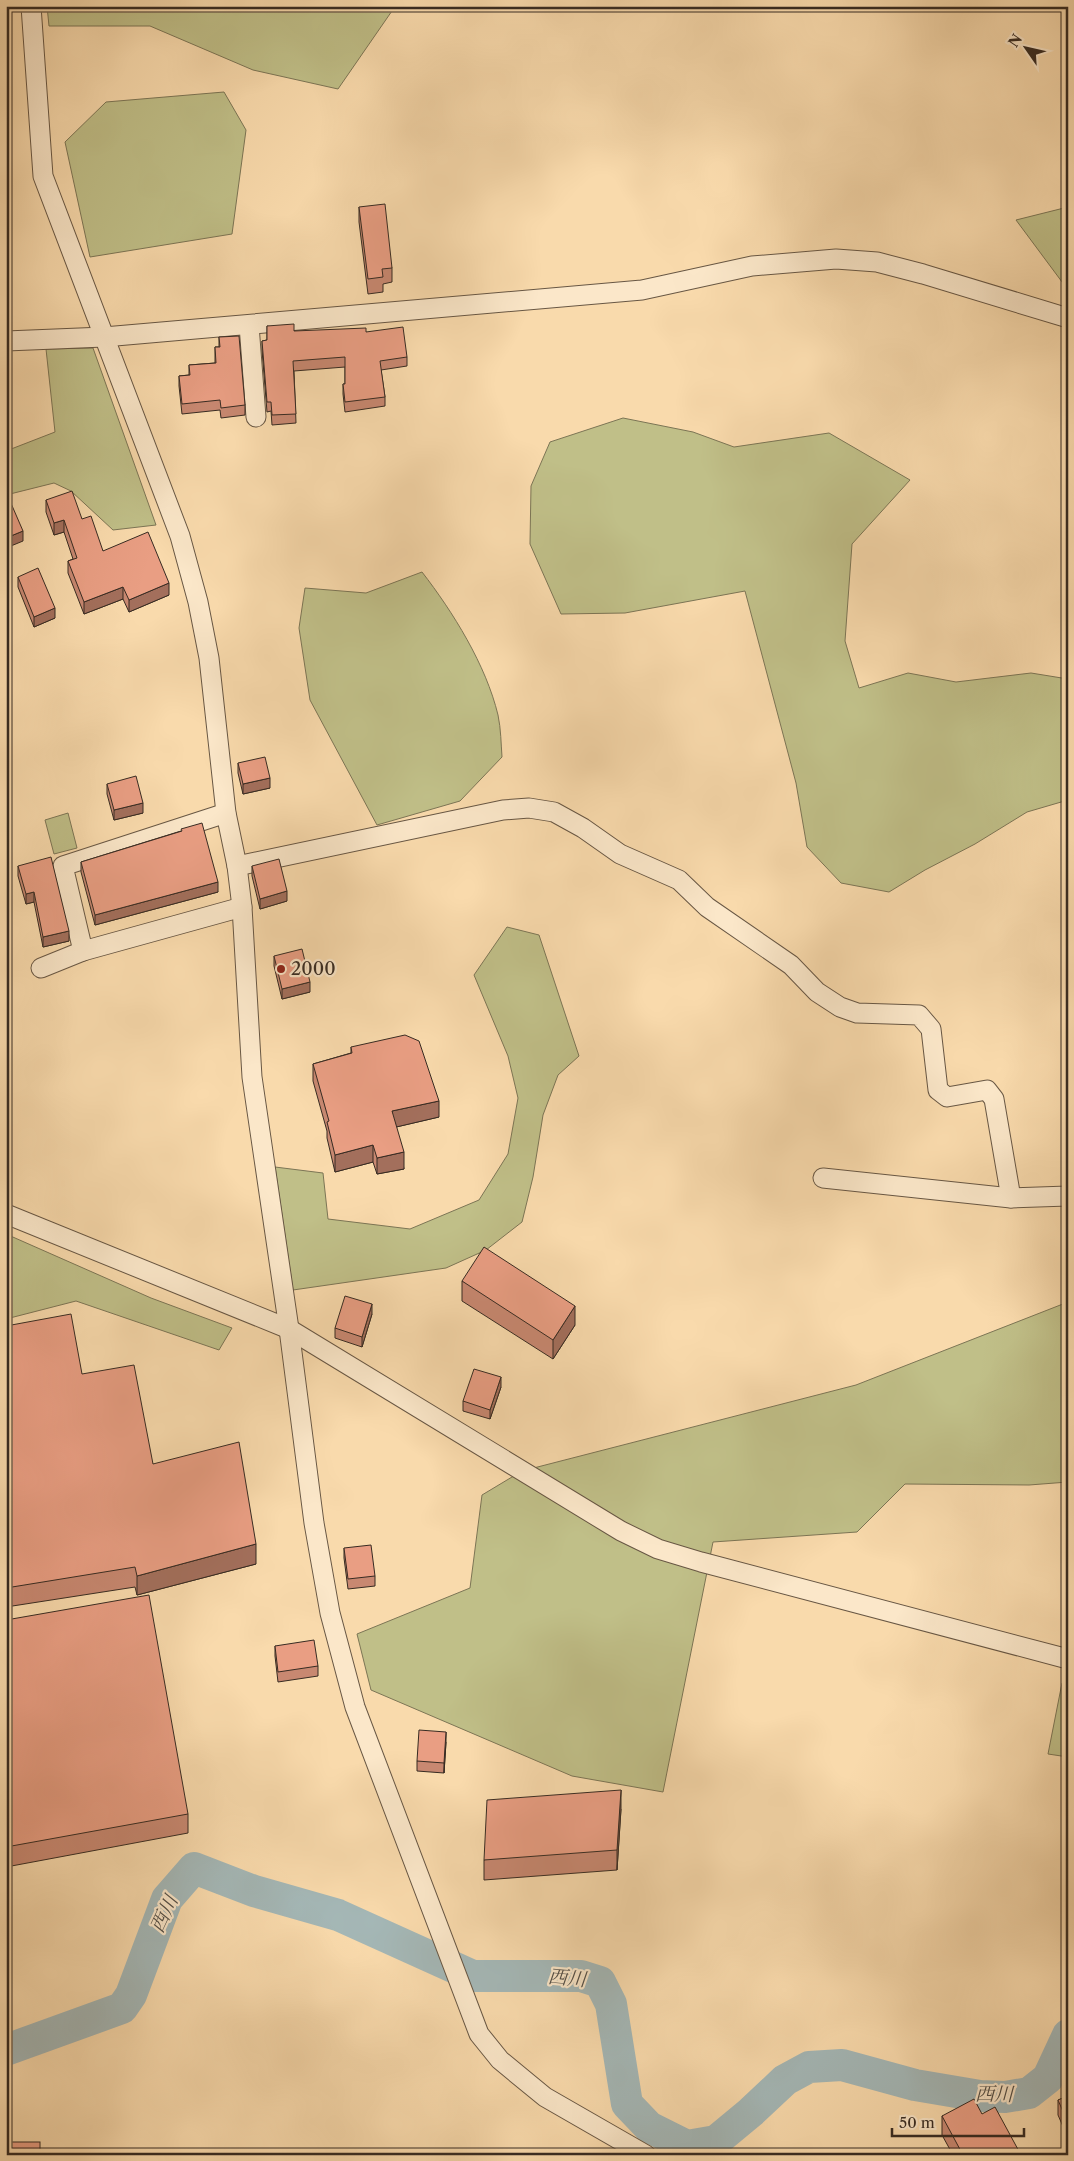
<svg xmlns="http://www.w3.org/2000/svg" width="1074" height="2161" font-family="'Libre Caslon Text','Noto Serif JP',serif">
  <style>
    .green { fill: #c0bf88; stroke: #7c7555 }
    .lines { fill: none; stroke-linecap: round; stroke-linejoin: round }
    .river { stroke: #a4b7b6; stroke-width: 32 }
    .minor-casing { stroke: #685744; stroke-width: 21 }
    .minor { stroke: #fbe7c9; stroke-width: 19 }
    .wall { fill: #c88871; stroke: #372b22 }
    .shaded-wall { fill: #a36f5c; stroke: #372b22 }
    .building { fill: #e99e83; stroke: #372b22 }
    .poi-dot { fill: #8f2418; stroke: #fbe7c9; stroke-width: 2 }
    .labels { text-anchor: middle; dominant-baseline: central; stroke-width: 4.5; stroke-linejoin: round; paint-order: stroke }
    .poi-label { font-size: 18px; fill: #372b22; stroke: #fbe7c9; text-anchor: start }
    .water-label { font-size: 19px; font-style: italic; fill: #524e47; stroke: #fbe7c9 }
  </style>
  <rect width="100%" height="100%" fill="#f9daac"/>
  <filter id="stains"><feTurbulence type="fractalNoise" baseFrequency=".004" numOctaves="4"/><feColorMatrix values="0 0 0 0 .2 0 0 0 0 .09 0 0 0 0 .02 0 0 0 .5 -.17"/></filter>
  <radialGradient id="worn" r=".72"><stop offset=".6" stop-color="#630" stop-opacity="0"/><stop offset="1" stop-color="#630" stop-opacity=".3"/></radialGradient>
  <!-- green -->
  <g class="green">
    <polygon points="47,6 390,6 394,8 338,89 253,70 150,26 49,26"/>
    <polygon points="224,92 246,130 232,234 90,257 65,142 106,102"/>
    <polygon points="1068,207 1068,290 1016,220"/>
    <polygon points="93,348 156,525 113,530 71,491 54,483 6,495 6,451 55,432 46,349"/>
    <polygon points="623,418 693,432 734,447 829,433 910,480 852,544 845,641 859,688 908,673 956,682 1031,673 1068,679 1068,800 1027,812 975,844 925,870 889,892 841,883 807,847 796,783 745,591 625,613 561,614 530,544 531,486 550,442"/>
    <path d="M422 572C453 612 486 665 498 715 501 729 501 744 502 757L460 801 377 825 310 700 299 628 305 588 366 593Z"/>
    <polygon points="68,813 77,848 54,854 45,820"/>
    <polygon points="507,927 539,935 579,1056 558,1075 543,1115 533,1177 522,1222 486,1250 446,1268 293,1290 275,1167 323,1173 328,1219 410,1229 479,1200 508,1154 518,1098 508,1056 474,975"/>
    <polygon points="6,1234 151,1298 232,1328 219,1350 76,1301 6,1319"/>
    <polygon points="1068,1302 1068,1482 1029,1485 905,1484 857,1532 713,1542 663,1792 572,1776 371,1690 357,1634 470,1588 482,1495 522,1471 856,1385"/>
    <polygon points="1062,1683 1068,1683 1068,1757 1048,1754"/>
  </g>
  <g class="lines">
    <!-- river -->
    <polyline class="river" points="6,2050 122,2008 131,1995 167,1899 194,1868 254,1891 338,1915 473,1976 581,1976 600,1982 611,2004 627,2104 649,2127 687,2146 716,2141 751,2112 785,2080 809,2067 842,2065 915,2085 980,2096 1005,2097 1029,2093 1048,2078 1068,2035"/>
    <defs>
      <g id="minor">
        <polyline points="31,6 43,176 180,536 198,602 209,658 226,813 237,866 242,907 252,1077 289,1329 314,1523 330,1613 355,1707 479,2034 500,2060 545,2097 646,2155"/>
        <polyline points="249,325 256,417"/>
        <polyline points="6,341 104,337 642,290 752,266 836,259 877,262 923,274 1068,318"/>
        <polyline points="237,866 503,810 529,808 554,812 583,828 620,854 679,880 707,907 791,965 817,992 840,1007 857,1013 919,1015 931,1029 938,1090 947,1097 987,1090 994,1099 1011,1198"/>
        <polyline points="83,951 63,866 226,813"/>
        <polyline points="41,968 83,951 242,907"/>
        <polyline points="823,1178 1011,1198 1068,1196"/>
        <polyline points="6,1214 289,1329 621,1531 658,1549 701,1562 1068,1659"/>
      </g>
    </defs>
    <!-- minor casing -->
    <use href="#minor" class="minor-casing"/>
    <!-- minor -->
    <use href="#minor" class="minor"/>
  </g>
  <!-- wall -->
  <g class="wall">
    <polygon points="359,207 392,268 392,282 383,284 383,292 368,294 359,222"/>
    <polygon points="267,326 294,331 366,332 407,357 407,366 381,370 385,397 385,406 345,412 343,394 343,384 345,384 345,367 294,371 296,423 272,425 271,411 267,412 262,350 262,341 267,340"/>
    <polygon points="219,337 245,405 245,415 221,418 220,410 182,414 179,386 179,376 189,375 189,365 215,363 215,347 219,347"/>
    <polygon points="46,500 82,519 103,551 169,595 129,612 123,599 84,614 68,573 68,561 73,559 64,532 54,535 46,512"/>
    <polygon points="18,577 55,618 34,627 18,587"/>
    <polygon points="238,763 270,788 243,794 238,773"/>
    <polygon points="107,784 143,813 114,820 107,794"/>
    <polygon points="181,831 218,892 95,925 81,872 81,862"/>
    <polygon points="18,866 69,941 43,947 34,902 26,904 18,876"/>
    <polygon points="252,866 287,901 260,909 252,876"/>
    <polygon points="274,956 310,992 282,999 274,966"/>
    <polygon points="351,1047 439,1117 396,1127 404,1169 377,1174 373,1162 335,1172 327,1138 327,1131 313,1081 313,1064 351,1053"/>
    <polygon points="462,1281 575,1325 553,1359 462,1301"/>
    <polygon points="372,1314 362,1347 335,1338 335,1328"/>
    <polygon points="6,1326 82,1374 153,1464 256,1564 137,1595 135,1587 6,1607"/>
    <polygon points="501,1387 490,1419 463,1411 463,1401"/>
    <polygon points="344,1548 375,1576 375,1586 348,1589 344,1558"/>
    <polygon points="6,1620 188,1814 188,1833 6,1867"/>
    <polygon points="275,1646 318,1666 318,1676 278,1682 275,1656"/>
    <polygon points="446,1742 444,1773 417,1771 417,1761"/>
    <polygon points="621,1809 617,1870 484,1880 484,1860"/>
    <polygon points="1068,2096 1068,2138 1058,2115 1058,2100"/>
    <polygon points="982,2114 1021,2155 953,2155 942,2135 942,2116"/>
  </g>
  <!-- shaded-wall -->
  <g class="shaded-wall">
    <polygon points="64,520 64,532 54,535 54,523"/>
    <polygon points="23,531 23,541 6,548 6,538"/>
    <polygon points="169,583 169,595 129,612 129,600"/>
    <polygon points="123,587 123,599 84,614 84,602"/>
    <polygon points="55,608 55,618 34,627 34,617"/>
    <polygon points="270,778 270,788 243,794 243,784"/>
    <polygon points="143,803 143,813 114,820 114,810"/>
    <polygon points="218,882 218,892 95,925 95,915"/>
    <polygon points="287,891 287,901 260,909 260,899"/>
    <polygon points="34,892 34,902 26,904 26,894"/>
    <polygon points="69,931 69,941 43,947 43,937"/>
    <polygon points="310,982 310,992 282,999 282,989"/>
    <polygon points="439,1101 439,1117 392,1128 392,1111"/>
    <polygon points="373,1145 373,1162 335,1172 335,1155"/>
    <polygon points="404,1152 404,1169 377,1174 377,1158"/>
    <polygon points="372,1304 372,1314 362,1347 362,1337"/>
    <polygon points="575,1306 575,1325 553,1359 553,1340"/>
    <polygon points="501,1377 501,1387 490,1419 490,1410"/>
    <polygon points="256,1544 256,1564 137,1595 137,1576"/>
    <polygon points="446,1732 446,1742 444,1773 444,1763"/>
    <polygon points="621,1790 621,1809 617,1870 617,1850"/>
  </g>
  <!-- building -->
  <g class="building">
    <polygon points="385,204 392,268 382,269 383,277 368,279 359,207"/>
    <polygon points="294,324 294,331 366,328 366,332 403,327 407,357 380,361 385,397 345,402 343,384 345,384 345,357 293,361 296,414 272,415 271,402 267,402 262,341 267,340 267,326"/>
    <polygon points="239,336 245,405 221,408 220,400 182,404 179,376 190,375 189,365 216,363 215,347 220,347 219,337"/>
    <polygon points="72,491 82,519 91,516 103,551 148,532 169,583 129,600 123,587 84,602 68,561 77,558 64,520 54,523 46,500"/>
    <polygon points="10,501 23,531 6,538 6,502"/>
    <polygon points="38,568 55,608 34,617 18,577"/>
    <polygon points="265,757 270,778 243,784 238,763"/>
    <polygon points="136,776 143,803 114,810 107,784"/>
    <polygon points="202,823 218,882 95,915 81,862 182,831 181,829"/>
    <polygon points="51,857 69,931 43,937 34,892 26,894 18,866"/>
    <polygon points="279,859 287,891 260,899 252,866"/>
    <polygon points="302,949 310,982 282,989 274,956"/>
    <polygon points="405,1035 419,1041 439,1101 392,1111 404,1152 377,1158 373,1145 335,1155 327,1122 329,1121 313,1064 352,1053 351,1047"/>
    <polygon points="484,1247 575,1306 553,1340 462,1281"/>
    <polygon points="345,1296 372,1304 362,1337 335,1328"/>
    <polygon points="71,1314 82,1374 134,1365 153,1464 239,1442 256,1544 137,1576 135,1567 6,1588 6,1326"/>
    <polygon points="474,1369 501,1377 490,1410 463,1401"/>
    <polygon points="371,1545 375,1576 348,1579 344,1548"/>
    <polygon points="149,1595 188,1814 6,1847 6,1620"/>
    <polygon points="314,1640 318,1666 278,1672 275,1646"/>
    <polygon points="419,1730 446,1732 444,1763 417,1761"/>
    <polygon points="621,1790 617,1850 484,1860 487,1800"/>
    <polygon points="1068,2096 1068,2123 1058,2100"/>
    <polygon points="974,2099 982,2114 995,2107 1021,2155 963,2155 942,2116"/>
    <rect x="6" y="2142" width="34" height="13"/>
  </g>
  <!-- markers -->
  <circle class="poi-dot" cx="281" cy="969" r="5"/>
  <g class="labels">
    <!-- poi labels -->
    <g class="poi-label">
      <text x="291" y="969">2000</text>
    </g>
    <!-- water labels -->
    <g class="water-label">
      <text transform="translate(164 1914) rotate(-65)">西川</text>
      <text transform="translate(567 1978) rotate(5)">西川</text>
      <text transform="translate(994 2094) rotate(1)">西川</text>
    </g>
  </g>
  <!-- margin -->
  <rect width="1074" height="2161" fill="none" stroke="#f9daac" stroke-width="25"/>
  <rect x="8" y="8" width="1059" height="2146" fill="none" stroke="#372b22" stroke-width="2.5"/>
  <rect x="12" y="12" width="1049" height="2136" fill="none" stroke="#372b22"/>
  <!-- north arrow -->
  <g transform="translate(1026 48) rotate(304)" stroke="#fbe7c9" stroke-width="4" paint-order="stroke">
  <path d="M0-4L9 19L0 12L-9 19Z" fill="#372b22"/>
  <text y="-8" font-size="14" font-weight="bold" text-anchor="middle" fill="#372b22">N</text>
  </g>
  <!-- scale -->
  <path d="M892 2128v8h132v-8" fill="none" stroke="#372b22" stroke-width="2.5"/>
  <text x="899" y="2128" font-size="15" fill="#372b22" stroke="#fbe7c9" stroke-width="4" paint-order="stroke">50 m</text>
  <rect width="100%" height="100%" filter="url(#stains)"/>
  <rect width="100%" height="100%" fill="url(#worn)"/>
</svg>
